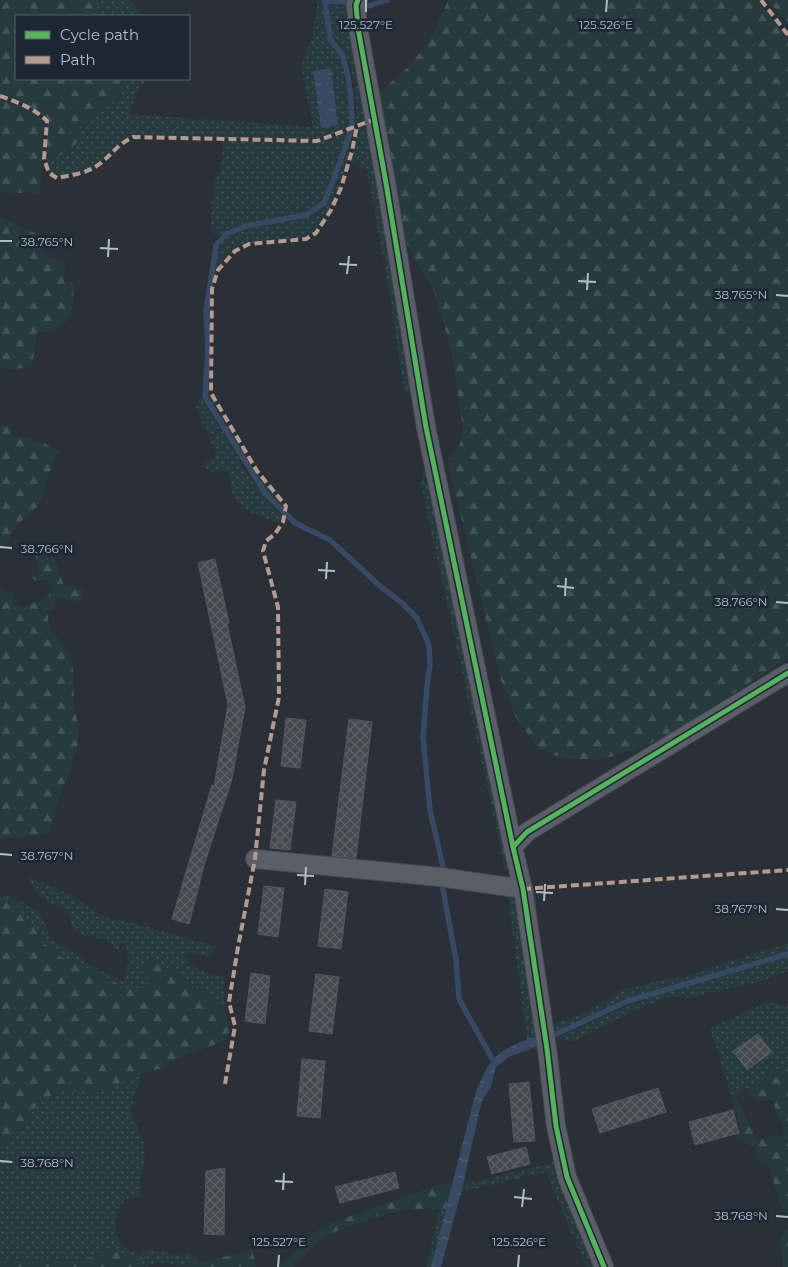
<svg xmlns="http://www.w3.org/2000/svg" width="788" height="1267" font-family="Montserrat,sans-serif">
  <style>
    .grass { fill: url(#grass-dots); fill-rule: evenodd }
    .forest { fill: url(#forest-firs) }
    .water { fill: url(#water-ripples) }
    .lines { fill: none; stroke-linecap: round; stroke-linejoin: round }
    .stream { stroke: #384963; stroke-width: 5.5 }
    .building { fill: url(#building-cross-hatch); stroke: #52575f }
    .minor-casing { stroke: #484c53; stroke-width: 20 }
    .minor { stroke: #5a5e66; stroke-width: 18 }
    .quiet { stroke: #b69a8f; stroke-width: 4; stroke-dasharray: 8 4; stroke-linecap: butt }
    .cycleway-casing { stroke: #1d2633; stroke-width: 8 }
    .cycleway { stroke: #56b35d; stroke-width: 5 }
    .ticks { fill: none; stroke: #b4bcc9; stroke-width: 2 }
    .ticks-label { font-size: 12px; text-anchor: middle; fill: #b4bcc9; stroke: #1d2633; stroke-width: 5; stroke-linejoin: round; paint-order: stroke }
  </style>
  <defs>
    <pattern id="grass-dots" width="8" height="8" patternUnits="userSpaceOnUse" patternTransform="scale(1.25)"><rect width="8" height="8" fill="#273a3e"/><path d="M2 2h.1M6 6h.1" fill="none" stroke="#445559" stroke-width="1.8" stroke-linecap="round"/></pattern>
    <pattern id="forest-firs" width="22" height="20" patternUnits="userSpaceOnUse" patternTransform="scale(1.25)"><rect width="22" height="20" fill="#273a3e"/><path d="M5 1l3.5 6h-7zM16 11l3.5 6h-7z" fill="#445559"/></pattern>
    <pattern id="water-ripples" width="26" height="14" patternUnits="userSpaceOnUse" patternTransform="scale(1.25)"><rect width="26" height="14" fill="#384963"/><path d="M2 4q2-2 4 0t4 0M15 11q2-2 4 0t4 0" fill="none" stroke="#526178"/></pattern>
    <pattern id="building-cross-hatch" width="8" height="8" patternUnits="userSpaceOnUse" patternTransform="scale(1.25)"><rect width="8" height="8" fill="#444950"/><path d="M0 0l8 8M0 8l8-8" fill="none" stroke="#5d6168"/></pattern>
  </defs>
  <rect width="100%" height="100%" fill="#2a3038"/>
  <!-- grass -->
  <g class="grass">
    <polygon points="91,0 129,0 143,16 102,16 95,3"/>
    <path d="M318 0H323L328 40 341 57 347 78 350 97V127L317 140 132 136C116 144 114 150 102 161 90 171 73 174 58 177L49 172 45 158 61 155 76 144 81 130 87 120 120 97 128 79H146L137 94 129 114 313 127 301 66 312 38ZM330 68 338 125 321 128 313 71Z"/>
    <path d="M329 4 353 5 372 118 355 123C358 106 354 70 345 54 341 47 333 43 331 35 329 25 330 13 329 4Z"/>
    <polygon points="373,122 412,392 404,392 390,296 367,171 351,161 359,127"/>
    <path d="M355 127C350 158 334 229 300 239 256 245 226 232 212 287L209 392 256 471 284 506 283 508 266 493 206 397 205 378 209 349 207 313 216 250 225 237 244 229 306 216 323 206 327 200 335 182 353 129Z"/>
    <polygon points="349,130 340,157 323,202 305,213 230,228 218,237 210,229 214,183 221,171 223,141 318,143"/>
    <path d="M200 397 235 450 242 467 263 495 282 516 280 523C266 519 243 512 235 498 230 491 230 479 228 471L211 472 202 466 205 462 214 458 216 451 197 411 196 405Z"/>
    <polygon points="424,468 512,864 504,871 503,859 421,486"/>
    <path d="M28 877 72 895 91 909 108 918 133 923 216 947 208 957 191 952 186 956C193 971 210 975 225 975L223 986 225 1011C205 992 174 970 149 958L145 968 149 980 144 988 129 989 60 956 42 942 33 926 0 899 2 895 11 896 40 912 51 939 84 959 88 964 123 981C129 968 130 956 124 943H120L118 951C106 934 93 940 77 933 69 929 72 919 67 913 63 908 59 907 54 905 43 900 32 888 28 877Z"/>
    <polygon points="507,889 517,897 536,1038 527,1040"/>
    <polygon points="536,890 536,911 551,1025 585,1012 603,1003 625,989 671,978 687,977 703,970 788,943 788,952 627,1000 549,1035 526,891"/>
    <polygon points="788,957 788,971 762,981 688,998 671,996 640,1008 574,1041 551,1041 640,1000"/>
    <polygon points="767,1002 788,1006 788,1063 732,1098 710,1028"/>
    <path d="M141 1074 131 1112 143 1141 145 1154 141 1179 140 1197 125 1199 118 1211 116 1222V1234L120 1243 127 1250 139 1254 152 1250 181 1256 188 1252 194 1256 191 1263 192 1267 157 1262 147 1267H141L143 1258 108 1250 90 1258 69 1261 44 1259 0 1261V1155C3 1148 8 1138 14 1132 17 1130 22 1129 25 1127 29 1123 29 1114 33 1110 51 1090 68 1086 93 1094Z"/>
    <polygon points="554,1162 560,1180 596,1267 586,1267 546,1172 461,1192 463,1185"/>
    <polygon points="440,1208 446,1209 431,1267 426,1267"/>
  </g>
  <!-- forest -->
  <g class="forest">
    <path d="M0 0H91L95 3 102 16H16V79H128L120 97 87 120 81 130 76 144 61 155 45 158 48 122C35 107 18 101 0 95Z"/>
    <path d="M448 0H757L788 39V658L665 737 634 750 610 757 589 759H569L554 755 537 747 515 716 500 677 447 460 459 448 463 428 451 349 435 294 403 237 380 91C415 65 432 41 448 0Z"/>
    <polygon points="768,0 788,0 788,24"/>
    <path d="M0 98C16 103 33 109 44 122L40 194 0 192Z"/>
    <polygon points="0,216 35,233 46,256 65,262 64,282 74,284 72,316 53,333 37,332 32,367 13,369 0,368"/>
    <path d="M0 425 10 427 12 434 44 443 60 451C55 461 49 472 46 483 44 490 44 496 40 502 34 512 22 518 15 528 9 537 10 543 0 550Z"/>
    <path d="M49 550 56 562 64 587 72 585 84 590 82 600C72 602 65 599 56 599L54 609 47 611 50 630 67 648 73 665 74 703 79 732 76 753 57 805 50 834 0 839V586L4 591 13 593 14 603 22 608 46 598 54 589 47 580 36 581 30 578 39 573V569L36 556Z"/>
    <path d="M0 899 13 902 33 926 42 942 60 956 129 989 144 988 149 980 145 968 148 958 164 966 215 1001 225 1011 230 1026 227 1036 221 1042 175 1060 162 1068 141 1074 93 1094C68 1086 51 1090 33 1110 29 1114 29 1123 25 1127 22 1129 17 1130 14 1132 8 1138 3 1148 0 1155Z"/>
    <polygon points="788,1063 788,1217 781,1206 768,1165 760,1162 756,1157 756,1149 737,1138 735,1131 740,1125 732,1098 735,1096 757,1139 782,1136 784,1130 772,1100 755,1101 746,1090"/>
    <polygon points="441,1184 452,1184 446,1209 419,1209 402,1211 375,1217 326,1235 292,1267 278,1267 289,1259 314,1233 331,1223"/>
    <path d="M788 1226V1267H783C783 1244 772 1249 788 1226Z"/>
    <polygon points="252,1249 256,1267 192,1267 191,1263 194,1256 199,1264"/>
    <polygon points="108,1250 143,1258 141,1267 0,1267 0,1261 44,1259 70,1261 90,1258"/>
  </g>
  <!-- water -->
  <g class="water">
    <polygon points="331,68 338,125 321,128 313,71"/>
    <path d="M531 1038H536L537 1046 509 1057 496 1067 491 1087 483 1099 480 1108 463 1185 441 1267H431L475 1095C488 1060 495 1051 531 1038Z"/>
  </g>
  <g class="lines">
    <!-- stream -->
    <g class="stream">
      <polyline points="325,0 330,39 343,56 348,77 351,96 352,127 334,179 324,203 306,215 246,226 226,234 216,245 206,312 208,348 205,397 265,493 295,523 330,540 380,586 402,603 417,618 429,645 430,664 427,686 423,737 430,810 443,867"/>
      <polyline points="325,1 350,2"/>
      <polyline points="369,6 387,0"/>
      <polyline points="442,884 456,960 459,999 494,1062"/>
      <polyline points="552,1036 628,1001 788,954"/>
    </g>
  </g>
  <!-- building -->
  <g class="building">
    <polygon points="215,559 229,623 227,623 245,707 232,779 205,862 189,924 172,919 212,785 214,786 228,705 198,563"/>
    <polygon points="286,718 306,720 300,768 281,766"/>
    <polygon points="349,719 372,722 356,858 332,856"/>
    <polygon points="276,800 296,802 290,850 270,848"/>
    <polygon points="264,886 284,888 278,937 258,934"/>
    <polygon points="325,889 348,892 341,949 318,946"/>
    <polygon points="251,973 270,976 265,1024 245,1021"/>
    <polygon points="316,974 339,977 332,1034 309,1031"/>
    <polygon points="758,1034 772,1052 747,1070 733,1051"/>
    <polygon points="302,1059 325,1061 320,1118 297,1116"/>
    <polygon points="529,1082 535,1141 514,1142 509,1084"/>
    <polygon points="658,1088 666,1112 600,1133 592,1109"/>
    <polygon points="733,1110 739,1133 695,1145 689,1122"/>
    <polygon points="526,1147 530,1164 492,1174 487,1157"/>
    <polygon points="225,1168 224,1235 204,1234 206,1171"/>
    <polygon points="395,1172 399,1188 340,1203 335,1187"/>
  </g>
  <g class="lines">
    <defs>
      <g id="minor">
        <polyline points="358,0 356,5 358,28 386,183 426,427 513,847"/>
        <polyline points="255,859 440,877 523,889"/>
        <polyline points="604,1267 567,1177 556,1126 547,1049 523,889 513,847 527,832 788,673"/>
      </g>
    </defs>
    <!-- minor casing -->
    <use href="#minor" class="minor-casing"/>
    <!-- minor -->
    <use href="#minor" class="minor"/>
    <!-- quiet -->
    <g class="quiet">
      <polyline points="761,0 788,35"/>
      <path d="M0 96C17 102 34 108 47 121L44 159 49 173 57 178C72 175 90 173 102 162 114 152 117 145 133 137L317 141 375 119"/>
      <polyline points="523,889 788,870"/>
      <polyline points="225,1084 235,1026 229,1002 238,947 255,859 264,770 279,697 278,607 263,551 266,541 275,534 283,522 286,506 257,471 211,393 212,289 218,270 235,251 249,244 306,239 316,233 331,210 341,188 352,151 357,126"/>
    </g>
    <defs>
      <g id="cycleway">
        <polyline points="358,0 356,5 358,28 386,183 426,427 513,847"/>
        <polyline points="604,1267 567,1177 556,1126 547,1049 523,889 513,847 527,832 788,673"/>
      </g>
    </defs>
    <!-- cycleway casing -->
    <use href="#cycleway" class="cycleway-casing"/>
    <!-- cycleway -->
    <use href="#cycleway" class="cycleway"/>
  </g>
  <!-- ticks -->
  <path class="ticks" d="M366 12V0M606 12 607 0M0 241H12M100 248 118 249M108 257 109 239M339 264 357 265M347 274 349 256M578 281 596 282M587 290 588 273M776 295 788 296M0 547 12 548M318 570 335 571M326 579 327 562M557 586 574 588M565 596 566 578M776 602 788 603M0 854 12 855M297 875 314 876M305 885 306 867M536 892 553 893M544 901 545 884M776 909 788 910M0 1161 12 1162M275 1181 293 1182M283 1190 284 1173M514 1197 532 1199M522 1207 524 1189M776 1216 788 1217M278 1267 279 1255M518 1267 519 1255"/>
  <g class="ticks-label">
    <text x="366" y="29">125.527°E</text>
    <text x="606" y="29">125.526°E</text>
    <text x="47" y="246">38.765°N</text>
    <text x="741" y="299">38.765°N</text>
    <text x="47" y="553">38.766°N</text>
    <text x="741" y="606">38.766°N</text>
    <text x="47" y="860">38.767°N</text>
    <text x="741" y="913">38.767°N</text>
    <text x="47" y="1167">38.768°N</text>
    <text x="741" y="1220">38.768°N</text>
    <text x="279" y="1246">125.527°E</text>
    <text x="519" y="1246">125.526°E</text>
  </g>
  <!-- legend -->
  <rect x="15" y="15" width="175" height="65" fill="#1d2633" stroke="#59626f"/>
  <rect x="25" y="31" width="25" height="8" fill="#56b35d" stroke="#59626f"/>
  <text x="60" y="40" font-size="15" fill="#b4bcc9">Cycle path</text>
  <rect x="25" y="56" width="25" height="8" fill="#b69a8f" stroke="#59626f"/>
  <text x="60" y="65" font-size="15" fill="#b4bcc9">Path</text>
</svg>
